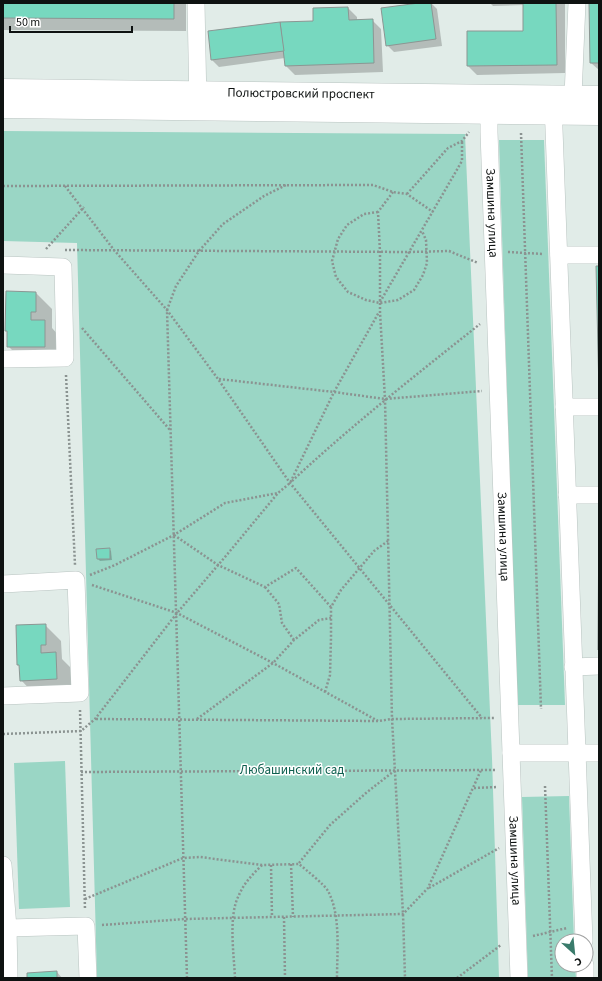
<svg xmlns="http://www.w3.org/2000/svg" width="602" height="981" font-family="'Source Sans 3',sans-serif">
  <style>
    .green { fill: #9ad6c5 }
    .shadow { fill: #0003 }
    .building { fill: #77d8bf; stroke: #8c9693 }
    .lines { fill: none; stroke-linecap: round; stroke-linejoin: round }
    .minor-casing { stroke: #b9c4c1; stroke-width: 18 }
    .major-casing { stroke: #b9c4c1; stroke-width: 23 }
    .path { stroke: #8b9391; stroke-width: 2.5; stroke-dasharray: 2 2; stroke-linecap: butt }
    .minor { stroke: #fff; stroke-width: 17 }
    .major { stroke: #fff; stroke-width: 22 }
    .labels { text-anchor: middle; dominant-baseline: central; stroke-width: 3; stroke-linejoin: round; paint-order: stroke }
    .street-label { font-size: 13px; fill: #0e1211; stroke: #fff }
    .park-label { font-size: 13px; fill: #0c5f4e; stroke: #fff }
  </style>
  <rect width="100%" height="100%" fill="#e1ece8"/>
  <!-- green -->
  <g class="green">
    <polygon points="3,131 465,134 492,758 499,978 97,978 77,243 3,241"/>
    <polygon points="499,140 544,140 565,705 517,705"/>
    <polygon points="65,761 70,907 19,909 14,763"/>
    <polygon points="569,796 574,941 562,941 562,965 575,965 576,978 528,978 522,797"/>
  </g>
  <!-- shadow -->
  <g class="shadow">
    <polygon points="3,3 186,3 186,31 3,30"/>
    <polygon points="427,3 431,3 437,9 442,46 394,52 387,45"/>
    <polygon points="490,3 565,3 565,73 477,75 468,66 524,32 524,5 493,6"/>
    <polygon points="590,3 599,3 599,70 591,63"/>
    <polygon points="348,8 357,17 357,20 372,20 381,29 383,72 295,75 286,66 285,58 219,67 212,60"/>
    <polygon points="7,292 36,293 52,309 52,328 61,338 60,363 24,362 8,346"/>
    <polygon points="109,549 111,551 112,560 100,561 98,559"/>
    <polygon points="45,625 61,641 62,659 72,669 73,695 37,697 21,680 20,666 18,664"/>
    <polygon points="57,972 62,978 28,978"/>
  </g>
  <!-- building -->
  <g class="building">
    <polygon points="3,3 174,3 174,19 3,18"/>
    <polygon points="419,3 431,3 436,39 386,46 381,8"/>
    <polygon points="523,3 556,3 557,65 467,66 467,31 523,31"/>
    <polygon points="589,3 599,3 599,63 590,63"/>
    <polygon points="348,7 349,20 373,19 374,63 285,66 280,22 313,21 313,8"/>
    <polygon points="280,22 284,51 211,60 208,31"/>
    <polygon points="596,266 599,266 599,393"/>
    <polygon points="6,291 36,292 36,312 31,312 31,320 45,320 45,347 7,347 7,331 5,331"/>
    <polygon points="599,501 599,650 598,650"/>
    <polygon points="110,548 110,559 97,559 96,549"/>
    <polygon points="46,624 46,645 41,645 41,653 56,652 57,679 20,681 19,665 17,665 16,625"/>
    <polygon points="57,971 57,978 27,978 27,973"/>
  </g>
  <g class="lines">
    <defs>
      <g id="minor">
        <polyline points="196,3 198,105"/>
        <polyline points="573,96 577,3"/>
        <path id="s1" d="M489 102V132L519 978"/>
        <polyline points="553,102 584,941"/>
        <polyline points="559,255 599,255"/>
        <polyline points="3,265 63,267 65,358 3,359"/>
        <polyline points="564,407 599,407"/>
        <polyline points="567,495 599,495"/>
        <polyline points="3,584 76,580 80,693 3,696"/>
        <polyline points="573,667 599,666"/>
        <polyline points="511,753 599,753"/>
        <polyline points="3,865 8,928 9,978"/>
        <polyline points="8,928 86,926 88,978"/>
        <polyline points="585,965 585,978"/>
      </g>
      <g id="major">
        <path id="s2" d="M3 90 599 97"/>
        <polyline points="3,107 599,114"/>
      </g>
    </defs>
    <!-- minor casing -->
    <use href="#minor" class="minor-casing"/>
    <!-- major casing -->
    <use href="#major" class="major-casing"/>
    <!-- path -->
    <g class="path">
      <polyline points="521,133 541,709"/>
      <polyline points="3,186 373,185 393,192 407,194 433,212"/>
      <polyline points="65,186 114,250 167,310 218,379 290,483 482,718"/>
      <polyline points="393,192 378,212 380,252 380,312 385,399 392,719 403,914 405,978"/>
      <polyline points="407,194 448,148 462,141 469,132"/>
      <polyline points="378,212 364,214 347,225 338,239 332,261 336,277 348,292 366,300 380,303 398,300 414,290 423,275 427,263 426,240 422,231"/>
      <polyline points="46,249 84,207"/>
      <polyline points="65,250 410,252 449,251 478,263"/>
      <polyline points="508,252 543,254"/>
      <polyline points="380,302 462,161 462,141"/>
      <polyline points="82,328 170,430"/>
      <polyline points="66,375 75,565"/>
      <polyline points="219,379 334,392 385,399 482,391"/>
      <path d="M292 481C352 425 416 375 480 324"/>
      <polyline points="174,535 218,565 265,587 296,568 331,607"/>
      <polyline points="90,575 115,565 174,535 225,503 278,493"/>
      <polyline points="92,585 177,613 273,663 378,721"/>
      <polyline points="265,587 279,604 282,623 294,640"/>
      <polyline points="325,692 330,675 331,638 331,607 341,590 374,551 388,541"/>
      <polyline points="80,710 85,910"/>
      <polyline points="96,719 378,721 392,719 494,718"/>
      <polyline points="197,719 273,663 294,640 319,620 331,618"/>
      <polyline points="3,734 81,731 95,719 177,613 225,557 278,493 290,483 334,392 379,312"/>
      <polyline points="81,772 495,770"/>
      <polyline points="545,786 552,978"/>
      <polyline points="474,788 497,787"/>
      <polyline points="299,863 330,825 366,793 394,771"/>
      <polyline points="291,864 293,917"/>
      <polyline points="271,865 272,917"/>
      <polyline points="429,888 499,848"/>
      <path d="M85 899 183 858 200 857 262 865 299 864C306 870 324 884 328 891 341 915 337 952 337 978"/>
      <polyline points="284,917 285,978"/>
      <polyline points="102,925 185,919 403,914 428,888 481,770"/>
      <polyline points="533,936 567,928"/>
      <polyline points="187,978 167,310 176,286 199,251 223,224 264,196 286,185"/>
      <path d="M235 978C234 955 228 915 239 895 244 883 253 874 262 865"/>
      <polyline points="457,978 501,945"/>
    </g>
    <!-- minor -->
    <use href="#minor" class="minor"/>
    <!-- major -->
    <use href="#major" class="major"/>
  </g>
  <g class="labels">
    <!-- street labels -->
    <g class="street-label">
      <text stroke="none"><textPath href="#s2" startOffset="298">Полюстровский проспект</textPath></text>
      <text stroke="none"><textPath href="#s1" startOffset="111">Замшина улица</textPath></text>
      <text stroke="none"><textPath href="#s1" startOffset="435">Замшина улица</textPath></text>
      <text stroke="none"><textPath href="#s1" startOffset="759">Замшина улица</textPath></text>
    </g>
    <!-- park labels -->
    <g class="park-label">
      <text x="292" y="770">Любашинский сад</text>
    </g>
  </g>
  <!-- border -->
  <rect width="602" height="981" fill="none" stroke="#0e1211" stroke-width="8"/>
  <!-- north arrow -->
  <g transform="translate(574 953) rotate(153)"><circle r="19" fill="#ffffff" stroke="#9fa0a0"/>
  <path d="M0-3L7 15L0 10L-7 15Z" fill="#3a7b6b"/>
  <text y="-6" font-size="11" font-weight="bold" text-anchor="middle" fill="#0e1211">С</text>
  </g>
  <!-- scale -->
  <path d="M10 26v6h122v-6" fill="none" stroke="#0e1211" stroke-width="2"/>
  <text x="16" y="26" font-size="12" fill="#0e1211" stroke="#ffffff" stroke-width="3" paint-order="stroke">50 m</text>
</svg>
